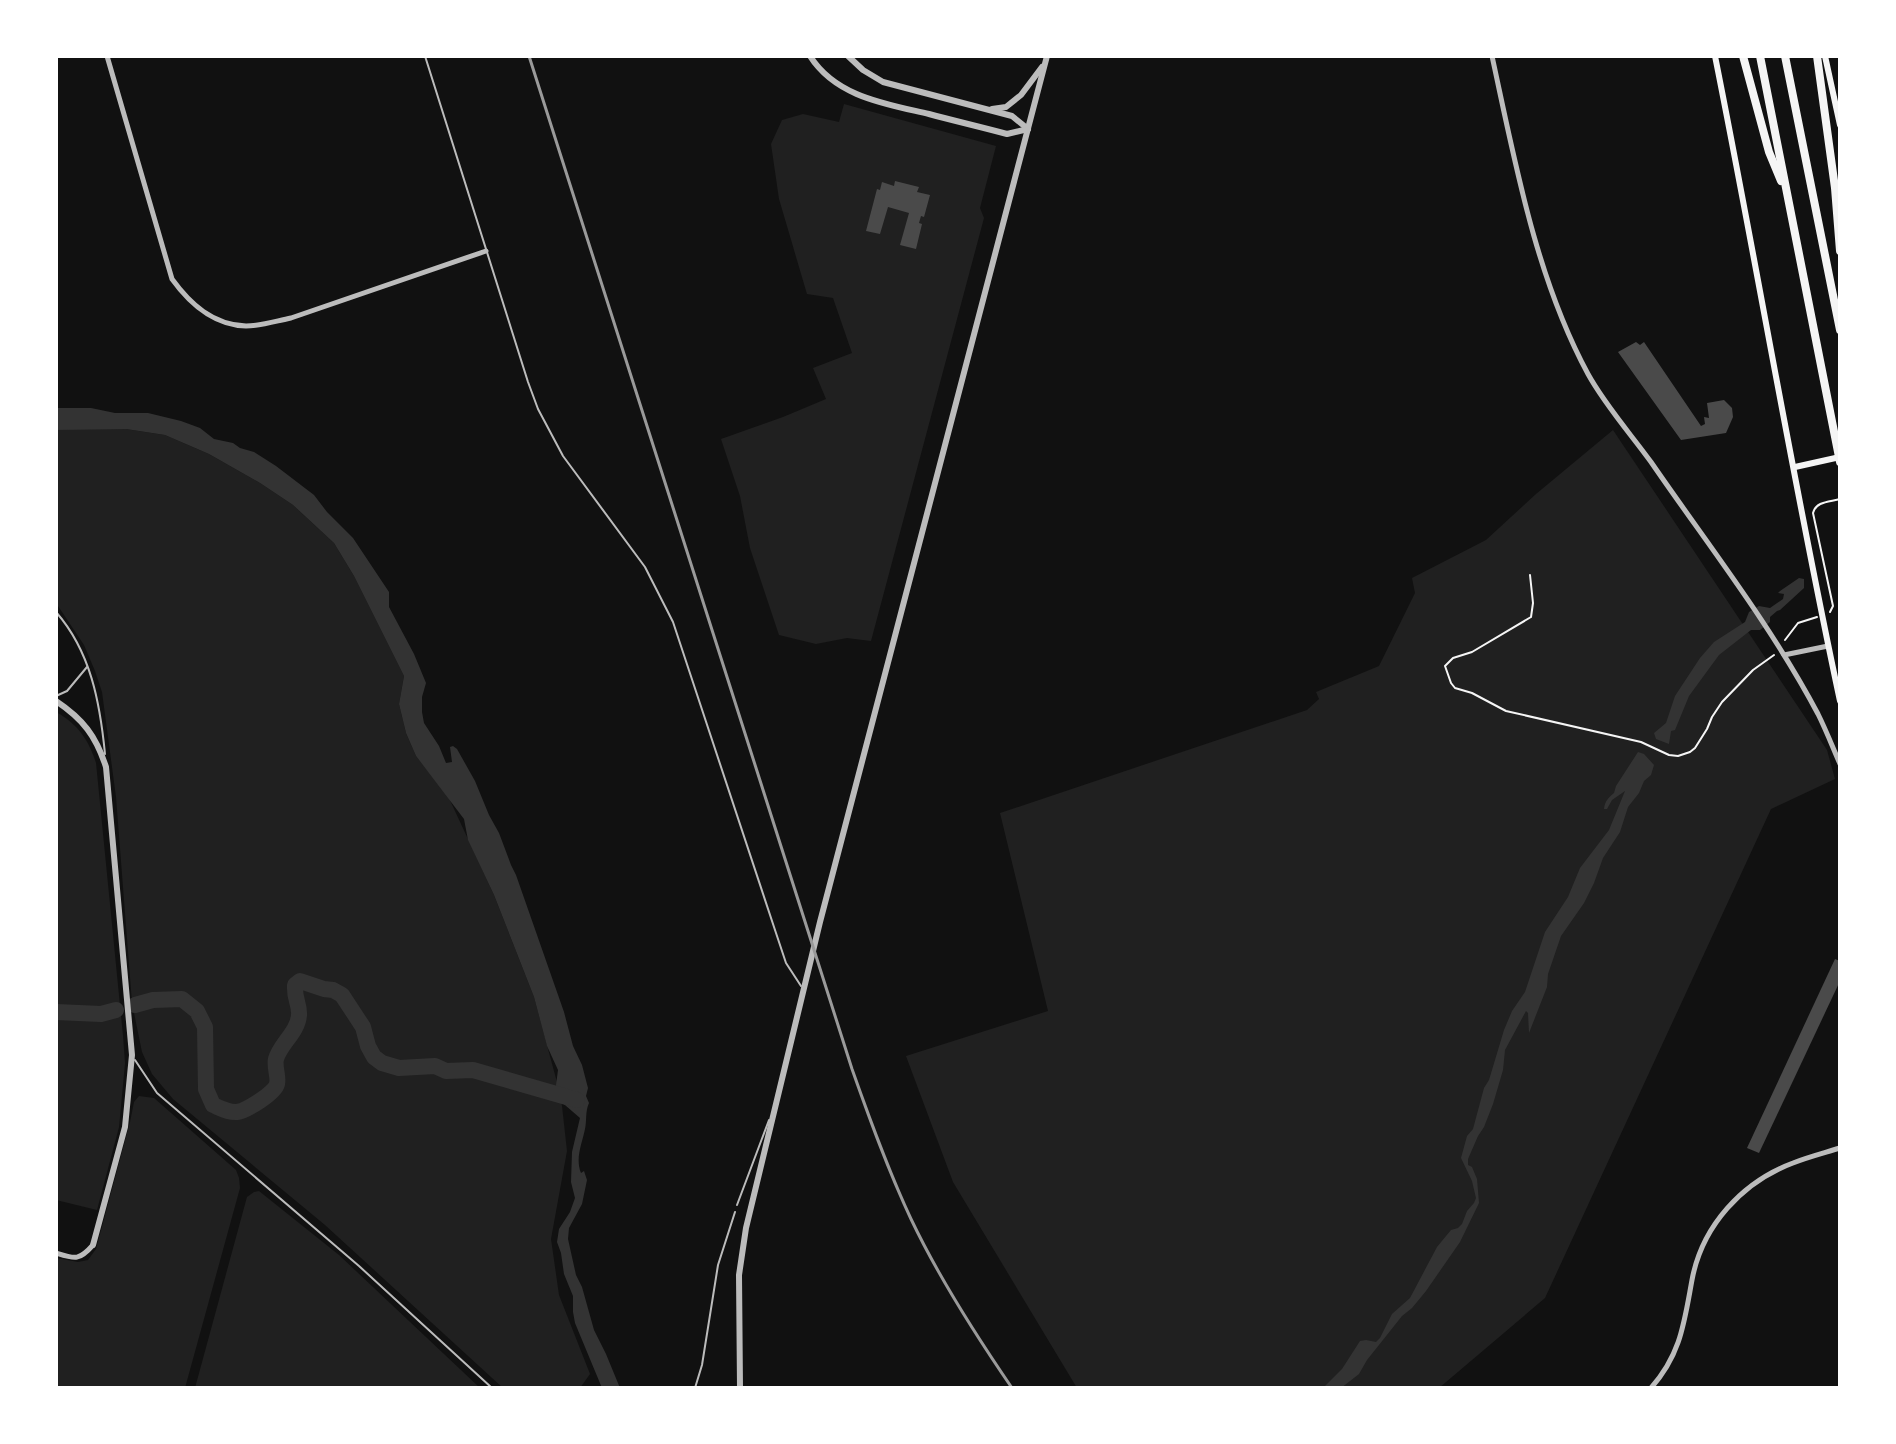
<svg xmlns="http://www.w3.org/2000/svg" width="1896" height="1444" font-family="Signika,sans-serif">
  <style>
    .green { fill: #202020 }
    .water { fill: #333 }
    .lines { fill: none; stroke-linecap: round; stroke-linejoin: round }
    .river { stroke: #333; stroke-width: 16 }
    .building { fill: #4a4a4a }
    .path { stroke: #f5f5f5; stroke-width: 2 }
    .service { stroke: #bcbcbc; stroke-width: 2 }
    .minor { stroke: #bcbcbc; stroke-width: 5 }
    .tertiary { stroke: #bcbcbc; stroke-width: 6 }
    .secondary { stroke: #f5f5f5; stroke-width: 6 }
    .motorway { stroke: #f5f5f5; stroke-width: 8 }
    .rail { stroke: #9a9a9a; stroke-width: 3 }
  </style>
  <rect width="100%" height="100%" fill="#111"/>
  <!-- green -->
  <g class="green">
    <polygon points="844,104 996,146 980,208 984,218 871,641 847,638 816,644 779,635 750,548 740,496 721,439 783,417 826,399 813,368 852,353 833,298 807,294 779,199 771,144 782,120 803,114 839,122"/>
    <polygon points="70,429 126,429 165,435 209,454 260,483 293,505 334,543 354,576 404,676 399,704 406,733 416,756 448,796 494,895 534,997 561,1097 567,1151 551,1239 559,1295 590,1374 580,1388 503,1388 325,1225 173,1099 152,1074 142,1052 132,1003 116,797 102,692 95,671 84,645 56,603 56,430"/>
    <polygon points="1613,430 1827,750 1835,779 1771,809 1545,1298 1439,1388 1077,1388 953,1182 906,1056 1048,1011 1000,813 1307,710 1319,699 1316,692 1379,666 1415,593 1412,578 1486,540 1536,494"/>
    <path d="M56 712C78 724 89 741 96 763L123 1036 125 1063 119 1127 97 1210 56 1200Z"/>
    <polygon points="139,1096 154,1098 236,1170 239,1178 240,1188 185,1388 62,1388 56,1386 56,1258 78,1262 88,1260 96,1249 130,1122 134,1102"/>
    <polygon points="259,1191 339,1255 480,1388 195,1388 247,1197 254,1192"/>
  </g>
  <!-- water -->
  <g class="water">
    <path d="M56 408H91L115 413H148L181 421 200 428 214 439 233 443 240 448 254 452 276 466 314 495 327 512 353 538 389 592V607L414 654 426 683 422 697V712L424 723 439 746 446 763 452 762 450 747 453 746 457 749 475 781 489 815 499 833 511 865 516 875 564 1012 573 1046 582 1065 588 1088 586 1096 589 1103C585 1112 587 1120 585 1129 582 1144 575 1158 581 1173L584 1171 587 1180 582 1204 569 1228 568 1239 576 1275 582 1287 594 1330 606 1354 620 1388H602L575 1323 573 1312V1296L564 1274 561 1253 557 1242 559 1229 570 1212 575 1198 571 1182 572 1152 580 1118 558 1099 556 1085 558 1070 547 1046 534 997 494 895 468 840 464 819 416 756 406 733 399 704 404 676 354 576 334 543 293 505 260 483 209 454 165 435 126 429 56 430Z"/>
    <polygon points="1799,578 1804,579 1804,588 1780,610 1777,611 1770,617 1770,622 1760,630 1751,630 1719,655 1689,696 1675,730 1671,731 1669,744 1656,739 1654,733 1666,723 1675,696 1700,658 1714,642 1745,622 1749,612 1759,606 1770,608 1783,599 1784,594 1778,593 1780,591"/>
    <path d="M1638 752 1644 754 1654 765 1651 775 1644 781 1639 793 1628 807 1620 832 1603 858 1594 883 1584 903 1561 936 1548 974 1547 987 1529 1033 1528 1013 1526 1011 1505 1050 1503 1070 1493 1104 1484 1127 1478 1136 1468 1159V1165L1472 1167 1477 1179 1479 1203 1460 1242 1426 1291 1412 1308 1402 1316 1367 1360 1359 1374 1341 1388H1323L1342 1369 1360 1341 1366 1340 1376 1342 1380 1338 1392 1314 1410 1298 1437 1247 1451 1230 1458 1228 1462 1224 1467 1211 1474 1203 1476 1198 1472 1181 1461 1158 1467 1136 1473 1129 1484 1088 1489 1080 1504 1030 1512 1011 1525 992 1545 932 1568 897 1580 868 1609 830 1625 791 1612 800 1607 809H1604C1605 801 1608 798 1614 793L1616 786Z"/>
  </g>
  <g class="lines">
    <!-- river -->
    <g class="river">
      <path d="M135 1005 153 1000 182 999 197 1011 205 1027 206 1089 213 1105C220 1108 229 1113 237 1112 246 1111 275 1093 277 1084 279 1077 274 1067 276 1059 280 1044 298 1032 299 1015 300 1005 294 999 295 985L300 981 324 989 333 990 342 995 363 1027 368 1046 374 1057 382 1063 399 1068 435 1066 446 1071 473 1070 577 1100"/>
      <polyline points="56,1012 101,1014 116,1010"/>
    </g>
  </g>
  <!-- building -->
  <g class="building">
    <polygon points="895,181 919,187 917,192 930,195 924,217 921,216 919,223 922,224 916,249 900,245 909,213 888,207 880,234 866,231 877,189 880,190 882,182 894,186"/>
    <polygon points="1636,342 1640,345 1644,342 1701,426 1705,424 1704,417 1709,418 1707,403 1724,400 1732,408 1733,417 1726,433 1681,440 1618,352"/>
    <polygon points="1835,959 1840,961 1840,981 1759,1153 1747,1148"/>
  </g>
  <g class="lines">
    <!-- path -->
    <g class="path">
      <polyline points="1530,575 1533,603 1531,617 1472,652 1453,658 1445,666 1451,683 1455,688 1472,693 1506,711 1641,742 1669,755 1678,756 1690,752 1695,748 1707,729 1712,717 1722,702 1753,670 1774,655"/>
      <path d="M1830 612 1833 606 1813 513C1816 501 1830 502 1840 499"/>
      <polyline points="1785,640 1798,623 1817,617"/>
    </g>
    <!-- service -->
    <g class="service">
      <polyline points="425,56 528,382 538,409 563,456 645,567 673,622 776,933 786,963 801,986"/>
      <path d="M56 612C91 652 100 703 105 754"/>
      <polyline points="56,696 67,691 87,667"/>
      <polyline points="135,1060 157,1093 359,1266 492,1388"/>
      <polyline points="737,1205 769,1120"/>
      <polyline points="695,1388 702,1365 718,1265 735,1212"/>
    </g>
    <!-- minor -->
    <g class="minor">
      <path d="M107 56 172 279C190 304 213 325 246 326 261 326 276 321 291 318L486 251"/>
      <path d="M1492 56C1515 162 1536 278 1588 374 1605 405 1630 433 1651 462 1708 545 1771 625 1818 714 1826 730 1833 748 1840 764"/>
      <polyline points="1784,655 1828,646"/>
      <path d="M56 1253C75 1259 79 1261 93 1245"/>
      <path d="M1651 1388C1681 1354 1684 1323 1692 1280 1702 1226 1742 1182 1793 1163 1808 1157 1824 1153 1840 1148"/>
    </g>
    <!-- tertiary -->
    <g class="tertiary">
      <path d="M810 56C836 97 886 104 929 114 955 121 981 127 1007 134L1028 129"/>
      <polyline points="848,56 863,70 883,82 1012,116 1028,129"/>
      <polyline points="992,109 1006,107 1021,95 1042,67"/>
      <path d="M56 701C83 719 96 736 106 767L132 1055 125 1127 93 1245"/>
      <polyline points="740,1388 739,1275 746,1228 820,922 1047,56"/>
    </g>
    <!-- secondary -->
    <g class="secondary">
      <path d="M1715 56C1758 271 1794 487 1840 701"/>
      <polyline points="1825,56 1840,125"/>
      <polyline points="1795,467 1840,457"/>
    </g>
    <!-- motorway -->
    <g class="motorway">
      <polyline points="1743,56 1769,152 1781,181"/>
      <polyline points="1760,56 1840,462"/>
      <polyline points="1785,56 1840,330"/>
      <polyline points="1817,56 1835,188 1840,251"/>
    </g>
    <!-- rail -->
    <path class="rail" d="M529 56 852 1069C870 1120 888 1170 911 1219 939 1278 975 1334 1012 1388"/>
  </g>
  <!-- border -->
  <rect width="1896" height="1444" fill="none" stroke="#ffffff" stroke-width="116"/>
</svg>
